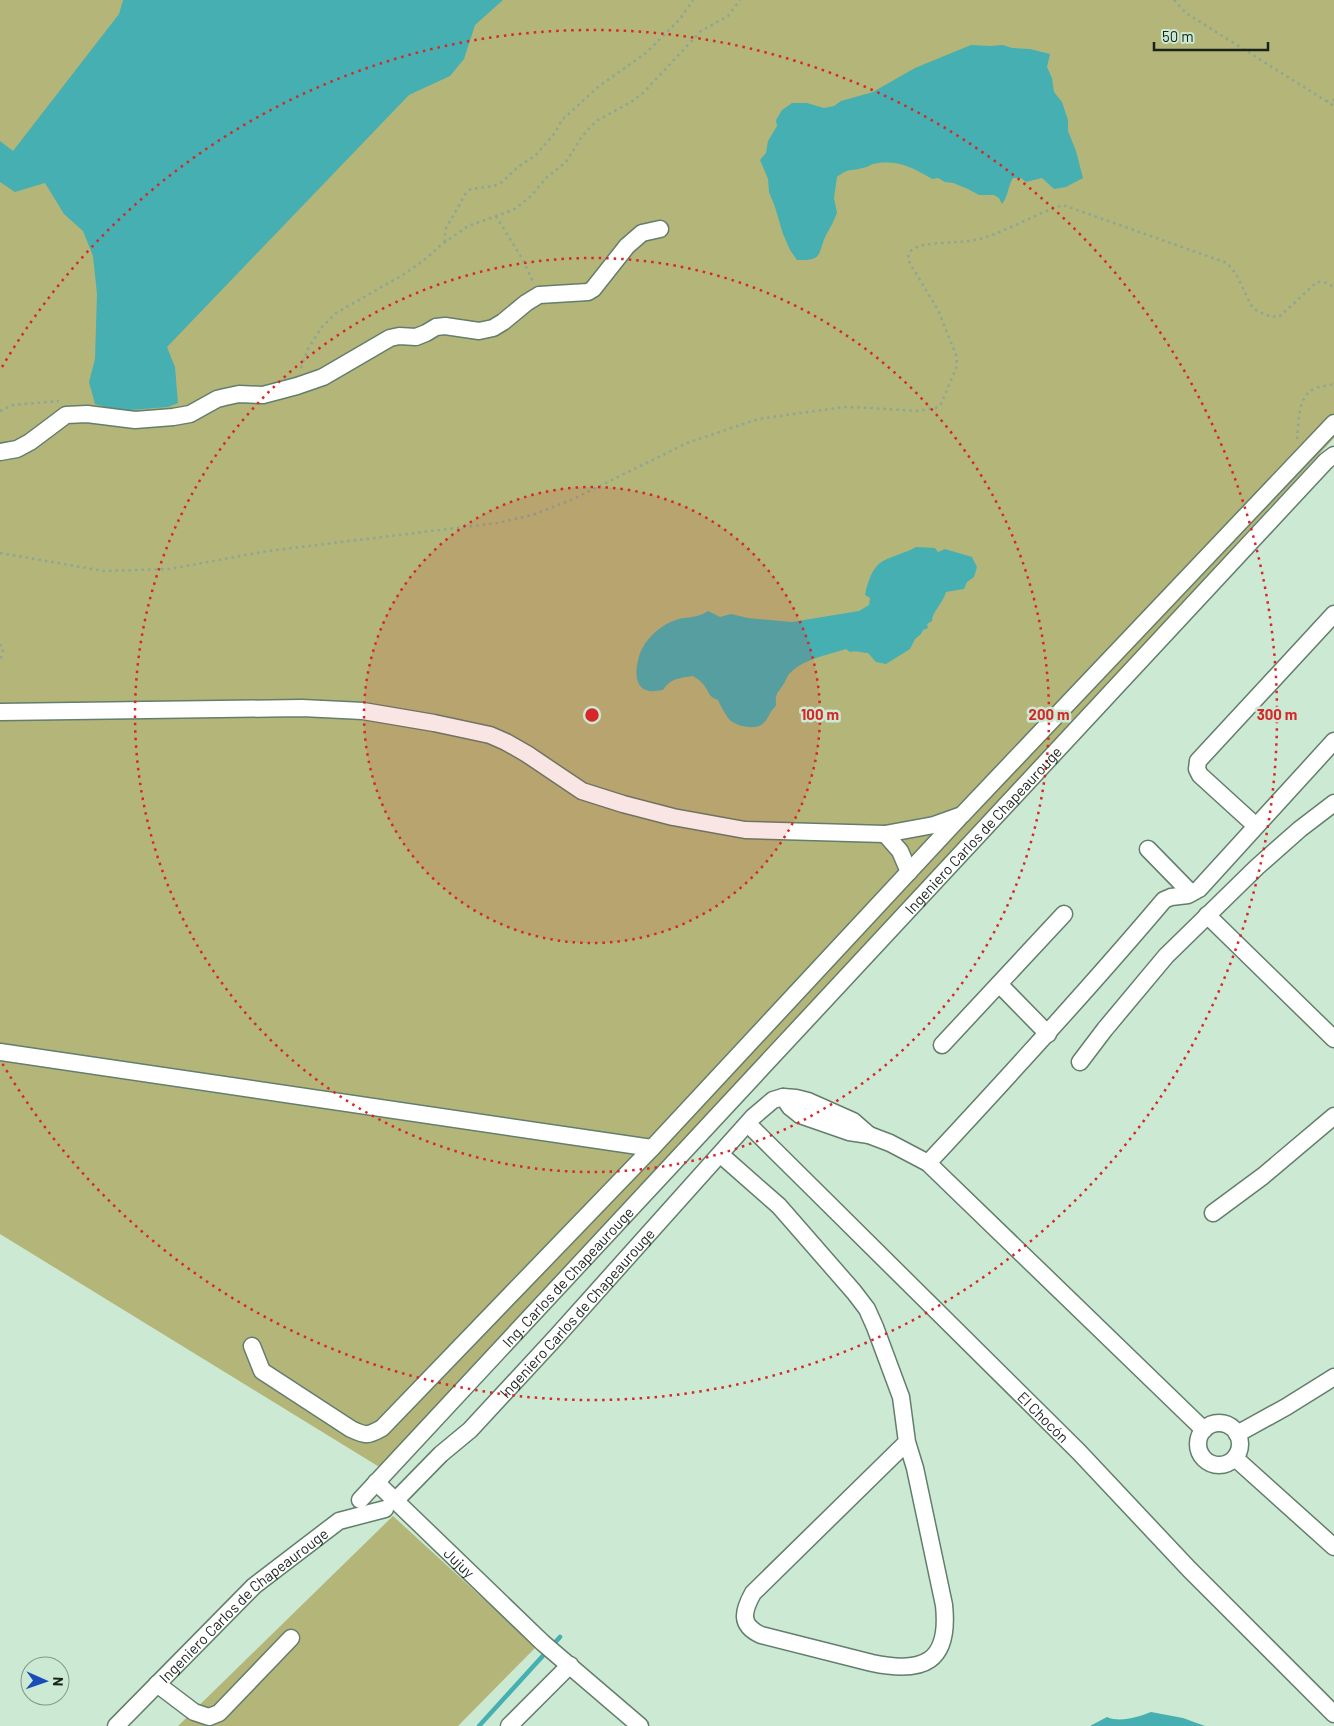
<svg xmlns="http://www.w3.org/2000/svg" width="1334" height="1726" font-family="Barlow,sans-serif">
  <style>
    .green { fill: #b4b579 }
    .water { fill: #46afb1 }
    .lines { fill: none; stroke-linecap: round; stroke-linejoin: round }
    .stream { stroke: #46afb1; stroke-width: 4.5 }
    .minor-casing { stroke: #637e6a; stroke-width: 19 }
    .path { stroke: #8ea695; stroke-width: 2.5; stroke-dasharray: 2.5 4; stroke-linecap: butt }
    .minor { stroke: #fff; stroke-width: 16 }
    .ring { fill: none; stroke: #d62828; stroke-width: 2.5; stroke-dasharray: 2.5 5 }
    .labels { text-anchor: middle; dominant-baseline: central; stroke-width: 5; stroke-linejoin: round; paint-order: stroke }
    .street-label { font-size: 15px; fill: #18231b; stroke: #cbe9d3 }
    .centre { fill: #d62828; stroke: #cbe9d3; stroke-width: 2.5 }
    .ring-label { font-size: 15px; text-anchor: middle; font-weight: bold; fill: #d62828; stroke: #cbe9d3; stroke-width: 5; stroke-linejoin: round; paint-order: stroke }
  </style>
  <rect width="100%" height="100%" fill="#cbe9d3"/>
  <!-- green -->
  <g class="green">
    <polygon points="0,0 1334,0 1334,438 381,1468 0,1234"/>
    <polygon points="393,1516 536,1647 458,1726 178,1726"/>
  </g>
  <!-- water -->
  <g class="water">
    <polygon points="123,0 503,0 475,25 464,59 450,76 409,95 167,347 175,367 178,403 168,407 119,411 95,404 89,382 95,359 97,294 93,256 83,231 64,214 45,183 15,192 0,182 0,141 13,151 119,14"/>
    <path d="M971 45 990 46 1003 45 1012 48 1030 49 1050 54 1047 67 1052 78 1054 92 1062 102 1068 120V131L1076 151 1083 178 1066 187 1054 189 1042 178 1026 182 1021 178H1013C1007 188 1009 195 1002 204L999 198 994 195H979L968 189 953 183 945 182 938 178 932 179C912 167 897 159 873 164 870 165 866 168 862 168 849 172 850 167 837 177L834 198 837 213C834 221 830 228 826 235 817 254 824 261 797 260L790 250 783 234 775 207 769 192 768 179 760 160 766 153 768 141 777 126 776 120 782 110 792 103H807L824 108 834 106 841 101 873 92 915 68Z"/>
    <path d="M916 547 935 548 938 552 945 549 972 557 977 567 974 577 967 582 964 589 946 592C943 603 932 612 932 621L927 624 928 628 923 630 921 634 915 639 910 649 886 664 876 662 868 653C861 653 856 650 850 652L846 649C825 656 805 658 789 674 787 677 785 682 783 685 777 694 775 694 776 706 769 711 769 720 761 725 753 730 734 726 728 718 724 712 720 705 718 700 708 697 709 691 703 684 701 681 696 678 693 676 680 678 671 678 663 690 656 691 647 693 641 687 635 680 636 669 638 661 641 642 660 624 679 619 689 617 700 617 708 611L720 617 731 614 748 618 792 622 859 611 869 605 870 598 865 595C867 585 871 570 880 563 888 557 906 553 916 547Z"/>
    <path d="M1151 1712 1183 1718 1205 1726H1090L1107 1717C1120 1723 1138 1717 1151 1712Z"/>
  </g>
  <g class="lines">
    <!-- stream -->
    <polyline class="stream" points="479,1726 560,1637"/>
    <defs>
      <g id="minor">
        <polyline points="0,452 17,449 30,442 66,415 87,414 135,420 173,417 190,414 217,399 225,397 239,394 263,395 297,386 323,377 390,338 399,336 416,337 426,333 436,327 445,326 479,331 493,328 503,322 526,303 539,295 588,292 593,289 627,246 642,233 660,229"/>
        <polyline points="0,712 302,708 363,711 434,723 490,735 506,742 527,754 582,791 623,804 673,817 745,830 885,834 934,825 962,815 1334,423"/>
        <polyline points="1256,826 1200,775 1197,769 1198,761 1334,614"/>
        <polyline points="885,834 900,851 909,872"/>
        <polyline points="1148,849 1191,893"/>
        <polyline points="1207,915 1334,1039"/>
        <polyline points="999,984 1048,1034"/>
        <polyline points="942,1045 1064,914"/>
        <polyline points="0,1052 652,1148"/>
        <polyline points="1080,1062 1105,1029 1166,956 1257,867 1300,829 1334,803"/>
        <polyline points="783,1097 790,1107 800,1115 849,1132 869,1135 890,1143 928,1163 1204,1430"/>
        <path id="s1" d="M748 1124 1079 1452 1189 1569 1334 1714"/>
        <path d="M721 1155 779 1206 854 1292 867 1309 875 1327 901 1397 907 1442 915 1468 944 1605C950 1662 924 1674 872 1663L761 1635C739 1625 743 1611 753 1593L907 1442"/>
        <path d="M928 1163C1008 1077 1088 990 1164 900L1171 897 1188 895 1199 889 1334 741"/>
        <polyline points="1213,1213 1263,1176 1334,1116"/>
        <path d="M252 1346 262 1371 351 1429C366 1436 368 1436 382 1428L652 1148 959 818"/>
        <circle cx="1219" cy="1444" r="21"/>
        <polyline points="1237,1434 1286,1407 1334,1377"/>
        <polyline points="1235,1458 1334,1547"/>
        <path id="s2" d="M376 1482 543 1643 640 1726"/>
        <path id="s3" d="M360 1500 1326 461 1334 455"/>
        <path id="s4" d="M395 1501 441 1454 470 1430 557 1336 753 1117 773 1100 783 1097 796 1098 808 1101 853 1121 869 1135"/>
        <polyline points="157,1684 194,1712 209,1717 219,1713 291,1638"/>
        <path id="s5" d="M116 1726 254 1586 339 1521 385 1509"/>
        <polyline points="509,1726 570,1665"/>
      </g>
    </defs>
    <!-- minor casing -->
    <use href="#minor" class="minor-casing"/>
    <!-- path -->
    <g class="path">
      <polyline points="1174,0 1186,13 1334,106"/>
      <polyline points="1326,101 1334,100"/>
      <polyline points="496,216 523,260 533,282"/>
      <polyline points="445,242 445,230 466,193 471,189 494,186 502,182 519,166 535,156 554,134 562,120 598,87 646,53 680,19 693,0"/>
      <polyline points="301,368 308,349 321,328 336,313 401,276 423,261 441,245 468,226 513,210 520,205 531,196 546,178 566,162 581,138 591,126 598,120 631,102 643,93 701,31 728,16 740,0"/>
      <polyline points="0,411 13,405 59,401"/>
      <path d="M1297 439C1299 423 1297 397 1314 389 1320 386 1328 386 1334 384"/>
      <path d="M0 553 104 571 169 569 268 551 497 523 532 515 571 500 687 443 758 419 844 407 871 408 916 411 936 408 941 404 957 366 956 355 938 310 908 260C908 254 910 250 915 248 926 242 955 243 969 241 999 237 1033 214 1063 205L1227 263 1236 274 1251 305 1257 311 1269 316 1279 317 1317 282H1324L1334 287"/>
      <polyline points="0,644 3,650 0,661"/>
    </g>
    <!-- minor -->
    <use href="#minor" class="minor"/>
  </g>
  <!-- distance rings -->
  <circle cx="592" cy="715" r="228" fill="#d62828" fill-opacity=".12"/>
  <g class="ring">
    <circle cx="592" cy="715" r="228"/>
    <circle cx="592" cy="715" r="457"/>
    <path d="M2 367A685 685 0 1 1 2 1063"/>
  </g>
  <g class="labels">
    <!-- street labels -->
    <g class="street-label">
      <text stroke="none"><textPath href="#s3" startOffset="915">Ingeniero Carlos de Chapeaurouge</textPath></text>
      <text stroke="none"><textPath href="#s3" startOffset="305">Ing. Carlos de Chapeaurouge</textPath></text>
      <text stroke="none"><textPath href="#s4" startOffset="262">Ingeniero Carlos de Chapeaurouge</textPath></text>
      <text stroke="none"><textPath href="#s1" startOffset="416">El Chocón</textPath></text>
      <text stroke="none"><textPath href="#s2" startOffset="116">Jujuy</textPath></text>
      <text stroke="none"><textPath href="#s5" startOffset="176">Ingeniero Carlos de Chapeaurouge</textPath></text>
    </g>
  </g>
  <circle cx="592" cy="715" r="8" class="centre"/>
  <g class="ring-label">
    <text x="820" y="720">100 m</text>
    <text x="1049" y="720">200 m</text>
    <text x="1277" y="720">300 m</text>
  </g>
  <!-- north arrow -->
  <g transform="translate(45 1681) rotate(92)"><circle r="24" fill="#cbe9d3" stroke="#839a89"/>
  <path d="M0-4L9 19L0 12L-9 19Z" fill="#184cb8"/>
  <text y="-8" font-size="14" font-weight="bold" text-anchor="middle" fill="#18231b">N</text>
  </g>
  <!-- scale -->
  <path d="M1154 42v8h114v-8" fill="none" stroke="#18231b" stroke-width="2.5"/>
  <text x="1162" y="42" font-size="15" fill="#18231b" stroke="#cbe9d3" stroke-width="4" paint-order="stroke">50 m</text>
</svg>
